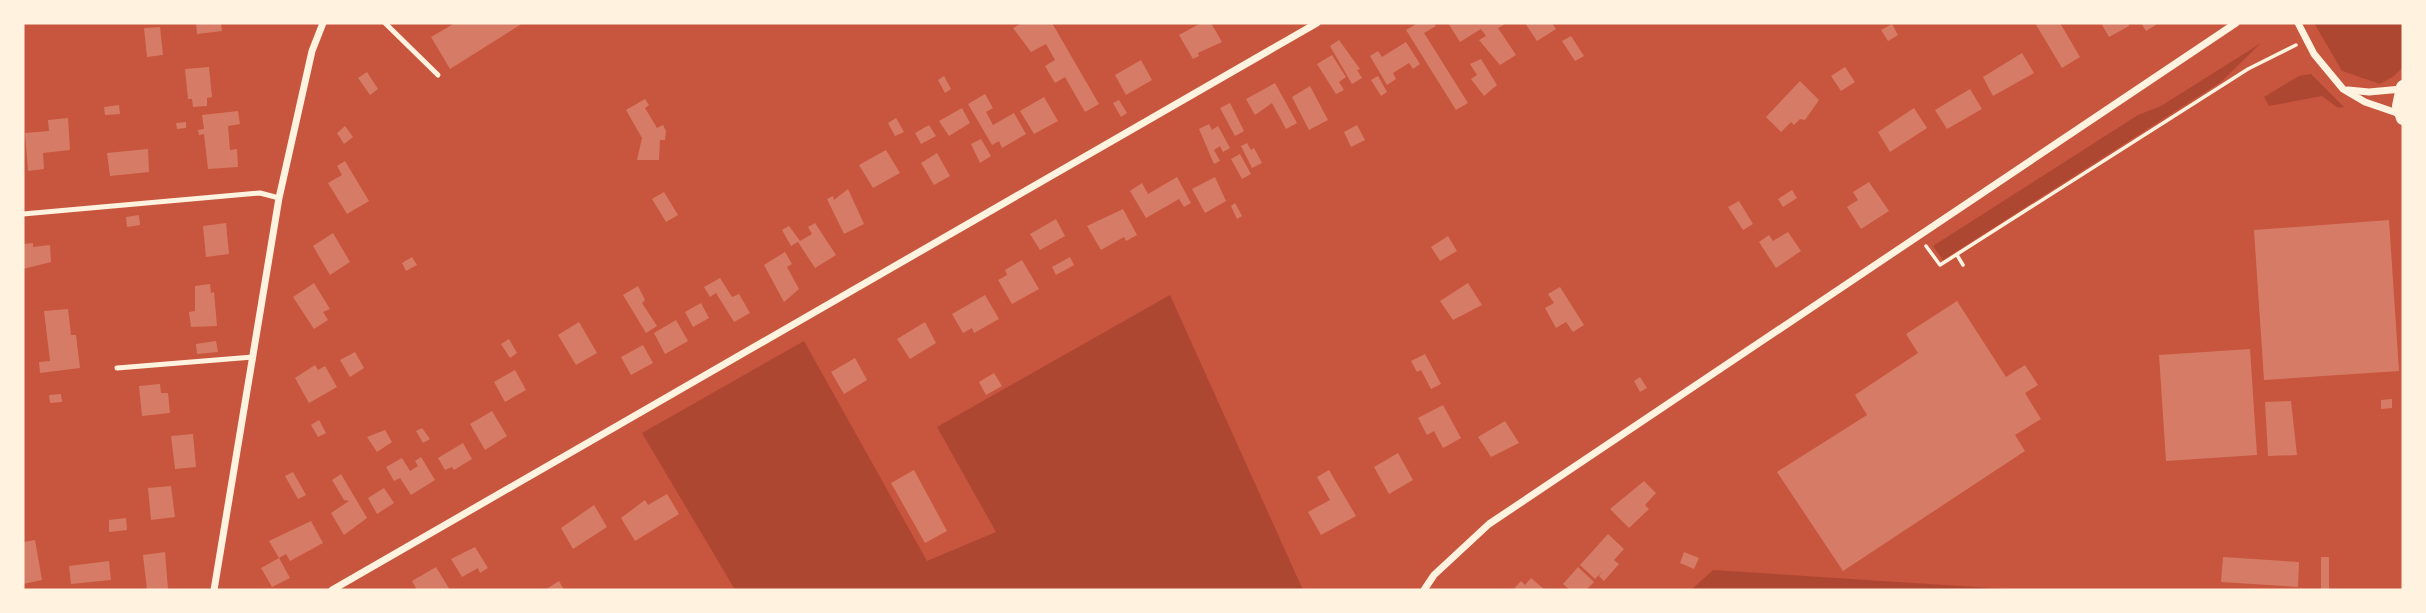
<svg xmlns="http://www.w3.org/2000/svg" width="2426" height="613" font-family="Ubuntu,sans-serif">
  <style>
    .green { fill: #ae4732 }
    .building { fill: #d67c66 }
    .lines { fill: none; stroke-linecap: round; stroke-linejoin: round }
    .path { stroke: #fff3e0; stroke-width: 3.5 }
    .service { stroke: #fff3e0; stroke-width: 5 }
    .minor { stroke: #fff3e0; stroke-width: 7 }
    .secondary { stroke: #fff3e0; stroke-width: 14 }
  </style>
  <rect width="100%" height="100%" fill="#c8553d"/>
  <!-- green -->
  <g class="green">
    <polygon points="2314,23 2403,23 2403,67 2394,76 2380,84 2342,71"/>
    <polygon points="2261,43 2221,82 1943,260 1933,246 2138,115 2161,106"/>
    <polygon points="2311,74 2344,107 2338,108 2322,96 2269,106 2264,97 2299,76"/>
    <polygon points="1170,295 1303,590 731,590 734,588 642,433 804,341 927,561 996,532 937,427"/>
    <polygon points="1713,570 2022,590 1691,590"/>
  </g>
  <!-- building -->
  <g class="building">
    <polygon points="196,23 221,23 222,31 197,34"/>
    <polygon points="455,23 523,23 450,69 431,37"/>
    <polygon points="1022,23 1052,23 1099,104 1085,112 1065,77 1055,83 1045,66 1055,60 1046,44 1031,52 1013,28"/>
    <polygon points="1201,23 1211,23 1222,42 1198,53 1199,56 1193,59 1179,35"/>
    <polygon points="1418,23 1434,23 1436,26 1424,33 1468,103 1456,110 1406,30"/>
    <polygon points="1448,23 1507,23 1498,28 1516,55 1500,65 1479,40 1486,36 1481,29 1460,42"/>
    <polygon points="1525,23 1552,23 1556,29 1537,41"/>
    <polygon points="2035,23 2060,23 2080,57 2062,68"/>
    <polygon points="2101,23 2128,23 2129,26 2109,37"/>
    <polygon points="2141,23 2155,23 2156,25 2146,31"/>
    <polygon points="1892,24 1898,35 1888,41 1881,30"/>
    <polygon points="160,27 163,55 147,57 144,28"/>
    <polygon points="1571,36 1584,56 1575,61 1562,41"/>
    <polygon points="1339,40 1360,69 1357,70 1362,78 1352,84 1330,46"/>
    <polygon points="1406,42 1420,64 1413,69 1409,63 1393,73 1396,79 1387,85 1370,56 1378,51 1382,57"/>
    <polygon points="2022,53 2034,73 1993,96 1983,77"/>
    <polygon points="1332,55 1346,77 1339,82 1344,90 1336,94 1317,64"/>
    <polygon points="1481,59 1497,85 1484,96 1471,79 1477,75 1470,64"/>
    <polygon points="1141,60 1152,80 1126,95 1115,75"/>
    <polygon points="209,67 212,97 207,98 207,106 193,107 192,99 188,99 185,69"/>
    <polygon points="1845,67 1855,82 1841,91 1831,76"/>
    <polygon points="367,72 378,89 370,95 358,78"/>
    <polygon points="944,76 951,89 945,93 938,80"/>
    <polygon points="1378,76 1387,92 1381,96 1371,80"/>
    <polygon points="1800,81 1819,100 1805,120 1800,119 1794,125 1791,122 1781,132 1766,117"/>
    <polygon points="1275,83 1297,123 1286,129 1272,103 1255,115 1246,99"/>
    <polygon points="1310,86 1328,120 1309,130 1292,97"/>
    <polygon points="1970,89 1982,109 1947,129 1935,110"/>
    <polygon points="985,94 993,108 986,112 993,125 1014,113 1026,134 1002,148 999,141 992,145 968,104"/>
    <polygon points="1044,97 1058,121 1034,134 1020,111"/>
    <polygon points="645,99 649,105 645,108 657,128 663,125 666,131 665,140 660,140 659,160 637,160 642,138 626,110"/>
    <polygon points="1119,100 1127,113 1121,117 1113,103"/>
    <polygon points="1230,103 1244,131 1235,136 1220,108"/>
    <polygon points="119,105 120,114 105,115 104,107"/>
    <polygon points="962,108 970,123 949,136 939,121"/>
    <polygon points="1914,108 1927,128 1890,152 1878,132"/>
    <polygon points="238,111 240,124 228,126 230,150 237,149 238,167 208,169 204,134 199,135 198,130 204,129 202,115"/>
    <polygon points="68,118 70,150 43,153 44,169 28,171 25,133 49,131 48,120"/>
    <polygon points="896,118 904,132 895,136 888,123"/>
    <polygon points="186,122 186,128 177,129 176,123"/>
    <polygon points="1209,124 1212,130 1218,126 1230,148 1223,152 1220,146 1214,150 1220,161 1214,164 1199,129"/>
    <polygon points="929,125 936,136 921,144 915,133"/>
    <polygon points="1357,125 1365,140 1351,147 1344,132"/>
    <polygon points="345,126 353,137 344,144 337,133"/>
    <polygon points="981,139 991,156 980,163 971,144"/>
    <polygon points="1247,143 1251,150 1254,148 1262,163 1252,168 1241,146"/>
    <polygon points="148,149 149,172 110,176 107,153"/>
    <polygon points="886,150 900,173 873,188 859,165"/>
    <polygon points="937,153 950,176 934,185 921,163"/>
    <polygon points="1240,154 1251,174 1242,179 1231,159"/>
    <polygon points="345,161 369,201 347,214 328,183 342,175 337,166"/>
    <polygon points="1177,177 1191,203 1184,207 1179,199 1146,218 1130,191 1142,183 1148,194"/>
    <polygon points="1215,177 1226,201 1205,213 1192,189"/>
    <polygon points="1869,182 1889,211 1861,229 1847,207 1858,200 1853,192"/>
    <polygon points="848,189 864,224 844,234 827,199 833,196 834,200"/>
    <polygon points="1792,190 1797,198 1783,207 1778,199"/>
    <polygon points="664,192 678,215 666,222 652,199"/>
    <polygon points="1739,201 1753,224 1743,230 1728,207"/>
    <polygon points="1235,203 1242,216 1237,219 1231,206"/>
    <polygon points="1123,209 1137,235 1126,241 1124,237 1101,250 1087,226"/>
    <polygon points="139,215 140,225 127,227 126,217"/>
    <polygon points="1056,219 1065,236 1040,250 1030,234"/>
    <polygon points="2389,220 2399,371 2264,380 2254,230"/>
    <polygon points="226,223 229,254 206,257 203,226"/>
    <polygon points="815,223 836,255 815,268 798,242 791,246 782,230 789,226 800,241 812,234 808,227"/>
    <polygon points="1788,232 1801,251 1776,268 1759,242 1769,235 1773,241"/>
    <polygon points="333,233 350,262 330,275 313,246"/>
    <polygon points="1448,236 1457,251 1440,261 1431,247"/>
    <polygon points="33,243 33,247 50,245 51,262 23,269 23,244"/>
    <polygon points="785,252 792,264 787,267 799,289 784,302 764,265"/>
    <polygon points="412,257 417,265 406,271 402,263"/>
    <polygon points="1070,257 1074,265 1056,275 1052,267"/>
    <polygon points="1022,260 1039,289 1012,304 998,280 1007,275 1005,270"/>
    <polygon points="720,278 732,297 739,294 750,313 734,322 716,293 710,297 704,287"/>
    <polygon points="314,283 330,309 323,312 328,320 314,329 293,297"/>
    <polygon points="1468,283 1482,305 1453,320 1440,301"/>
    <polygon points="210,284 211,293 214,292 217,326 191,327 189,312 195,311 195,286"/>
    <polygon points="638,286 645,300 642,303 657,326 646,333 623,295"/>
    <polygon points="1560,287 1584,325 1573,332 1566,322 1556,328 1545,308 1554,303 1548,294"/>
    <polygon points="985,295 999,319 974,333 972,328 963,333 952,314"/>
    <polygon points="1957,301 2006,377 2025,365 2038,385 2025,393 2041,419 2015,435 2025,451 1843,571 1777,472 1867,415 1855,395 1918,353 1906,334"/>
    <polygon points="701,303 709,318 693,327 685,312"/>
    <polygon points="68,309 71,335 76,335 80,368 40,373 39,362 50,361 44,311"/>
    <polygon points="676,320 688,341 665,354 654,333"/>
    <polygon points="579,322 597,353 576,365 558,335"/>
    <polygon points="925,322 936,343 910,359 897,339"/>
    <polygon points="509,339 517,353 510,358 501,344"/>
    <polygon points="216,341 218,352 197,354 196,344"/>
    <polygon points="643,345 653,363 631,375 621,357"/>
    <polygon points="2250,349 2257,455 2166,461 2159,355"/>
    <polygon points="355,352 364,368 350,377 340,360"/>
    <polygon points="1425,354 1441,384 1431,389 1421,370 1417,372 1411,361"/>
    <polygon points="855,358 867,380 844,394 831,372"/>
    <polygon points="315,365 318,370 325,366 337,387 309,403 295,378"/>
    <polygon points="515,370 526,390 505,402 494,382"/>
    <polygon points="994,373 1002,386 986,395 979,382"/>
    <polygon points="1640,377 1647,388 1640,392 1634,381"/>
    <polygon points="160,384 161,393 168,393 170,413 142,416 139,386"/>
    <polygon points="61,394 62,402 50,403 49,395"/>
    <polygon points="2392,399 2392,408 2381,409 2381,400"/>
    <polygon points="2291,401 2297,455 2268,456 2265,402"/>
    <polygon points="1443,405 1461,438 1443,448 1434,431 1427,435 1418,418"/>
    <polygon points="492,411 507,436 485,450 470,424"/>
    <polygon points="319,420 326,433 318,437 311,425"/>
    <polygon points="1505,421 1519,443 1491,457 1478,437"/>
    <polygon points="422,428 430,439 423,443 416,431"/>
    <polygon points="385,430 392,442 377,452 367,437"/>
    <polygon points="193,434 196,467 175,469 171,436"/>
    <polygon points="463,443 472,459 454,470 452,467 445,470 438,458"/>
    <polygon points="1398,453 1413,480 1389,494 1374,467"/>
    <polygon points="421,457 435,480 411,495 400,478 394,481 386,467 402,458 410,471 418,466 415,461"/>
    <polygon points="914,470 947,531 925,543 891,483"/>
    <polygon points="1329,470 1356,516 1321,535 1308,512 1330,500 1317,477"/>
    <polygon points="293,472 306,495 298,499 285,476"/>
    <polygon points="341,474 367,518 344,535 331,513 349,501 344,500 332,480"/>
    <polygon points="1644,481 1656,493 1645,505 1649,509 1629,528 1610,509"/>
    <polygon points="171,486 175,517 151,520 148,488"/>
    <polygon points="384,488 394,503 377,514 368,498"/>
    <polygon points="667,494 679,514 635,541 621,518 645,500 648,505"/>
    <polygon points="594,505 607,527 573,549 561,528"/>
    <polygon points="126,518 127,530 109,532 109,520"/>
    <polygon points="311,521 323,543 290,561 286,554 279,558 269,541"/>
    <polygon points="1608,534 1624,549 1614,560 1619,564 1604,581 1599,576 1603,571 1595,579 1580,565"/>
    <polygon points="35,540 42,580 23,584 23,542"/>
    <polygon points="475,547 488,568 480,573 478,568 462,577 451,559"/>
    <polygon points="165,552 168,589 147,590 143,555"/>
    <polygon points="1684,552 1699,558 1694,569 1680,563"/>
    <polygon points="2223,557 2299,562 2298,587 2221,582"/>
    <rect x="2321" y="557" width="8" height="33"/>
    <polygon points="279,558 290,578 272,587 261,568"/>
    <polygon points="109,561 111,580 71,584 69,566"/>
    <polygon points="436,567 450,590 417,590 412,581"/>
    <polygon points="1578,567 1594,582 1586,590 1570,590 1563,584"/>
    <polygon points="1531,578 1545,590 1513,590 1521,581 1525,585"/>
    <polygon points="559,581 564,590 545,590"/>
  </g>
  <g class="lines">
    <!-- path -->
    <g class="path">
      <polyline points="1926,246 1940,265 2248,69 2296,45"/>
      <polyline points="1957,255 1963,265"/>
    </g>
    <!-- service -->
    <g class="service">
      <polyline points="385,23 438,75"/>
      <polyline points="23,214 260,193 279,198"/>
      <polyline points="117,368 253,357"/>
    </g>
    <!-- minor -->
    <g class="minor">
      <polyline points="2298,23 2314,54 2343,89 2365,102 2400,114"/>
      <polyline points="2348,90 2369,92 2402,89"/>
      <polyline points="214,590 279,198 312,51 323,23"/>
      <polyline points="332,590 1317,23"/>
      <polyline points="1424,590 1434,575 1489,524 2236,23"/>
    </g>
    <!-- secondary -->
    <polyline class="secondary" points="2403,87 2399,106 2403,118"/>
  </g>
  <!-- border -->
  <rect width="2426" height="613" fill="none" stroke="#fff3e0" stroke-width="49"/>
</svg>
